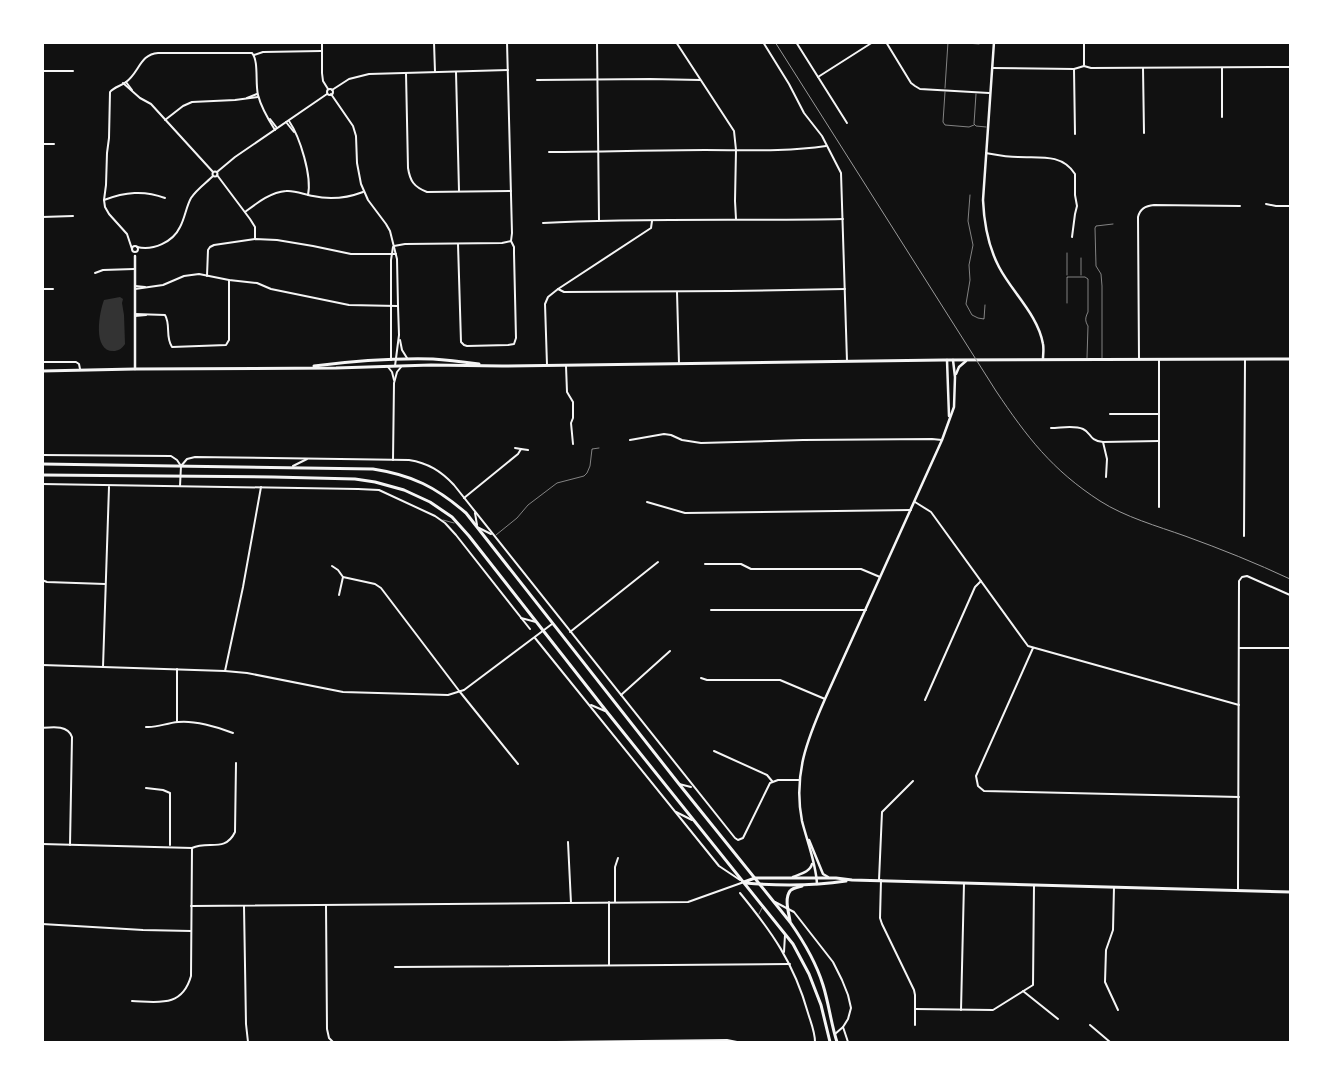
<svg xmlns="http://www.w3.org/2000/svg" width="1333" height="1085" font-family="Montserrat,sans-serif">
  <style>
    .water { fill: #333 }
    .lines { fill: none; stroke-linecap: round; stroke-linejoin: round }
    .service { stroke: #f5f5f5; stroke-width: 0.5 }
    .minor { stroke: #f5f5f5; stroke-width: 2 }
    .tertiary { stroke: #f5f5f5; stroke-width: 2.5 }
    .secondary { stroke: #f5f5f5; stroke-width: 2.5 }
    .primary { stroke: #f5f5f5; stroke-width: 3 }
    .trunk { stroke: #f5f5f5; stroke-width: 3 }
    .rail { stroke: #9a9a9a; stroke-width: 1 }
  </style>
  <rect width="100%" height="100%" fill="#111"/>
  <!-- water -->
  <path class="water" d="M120 297 123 299 122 303 124 315 125 344C122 348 120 350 115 351 92 353 99 313 104 300Z"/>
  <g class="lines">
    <!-- service -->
    <g class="service">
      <polyline points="953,42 979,44"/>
      <polyline points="945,88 948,42"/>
      <polyline points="945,92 943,122 945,125 969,127 974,125"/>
      <polyline points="976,94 974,124 976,126 986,127"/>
      <polyline points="970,195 968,221 973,245 969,265 970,280 966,304 972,315 978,318 984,319 985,305"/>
      <polyline points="1067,253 1067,275"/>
      <polyline points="1081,258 1081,275"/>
      <path d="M1067 303V277H1085L1088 279V312C1085 318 1085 321 1088 326L1087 358"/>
      <polyline points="1102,358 1102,286 1101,274 1096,266 1095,228 1096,226 1113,224"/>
      <polyline points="443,520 454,523"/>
      <polyline points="496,535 517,518 528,505 557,483 584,476 587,473 590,466 592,449 599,448"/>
      <polyline points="759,914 762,908"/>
    </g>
    <!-- minor -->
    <g class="minor">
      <polyline points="322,42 322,73 323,81 328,89"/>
      <polyline points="434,42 435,72"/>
      <polyline points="597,42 599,220"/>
      <polyline points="676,42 734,131 736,150 735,201 736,219"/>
      <polyline points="763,42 789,84 804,113 822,136 841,173 847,361"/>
      <polyline points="796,42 847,123"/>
      <polyline points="886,42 911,83 915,86 920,89 989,93"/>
      <polyline points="254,55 263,52 321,51"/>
      <polyline points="1084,65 1084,42"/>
      <polyline points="992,68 1074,69 1084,66 1091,68 1290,67"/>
      <polyline points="1143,68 1144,133"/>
      <polyline points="1074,69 1075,134"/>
      <polyline points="42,71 73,71"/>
      <polyline points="456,72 459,191"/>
      <path d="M406 73 408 168C410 181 414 187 427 192L511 191"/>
      <polyline points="818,77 873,42"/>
      <polyline points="537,80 650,79 700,80"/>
      <polyline points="126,82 132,90"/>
      <polyline points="123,83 140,98 151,104 213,172"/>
      <circle cx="330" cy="92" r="3"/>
      <polyline points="332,90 349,79 369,74 508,70"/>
      <polyline points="331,94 353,126 356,136 357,163 361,184 368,200 386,224 390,231 397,259 398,306 399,335 395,366"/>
      <polyline points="247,98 257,94"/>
      <polyline points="1222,117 1222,68"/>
      <polyline points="270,119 277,128"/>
      <polyline points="165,120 183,106 192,102 235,100 258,97"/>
      <path d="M289 121C300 137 312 176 308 195"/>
      <polyline points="286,122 294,132"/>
      <polyline points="42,144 54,144"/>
      <path d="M549 152C601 152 653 150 705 150 745 150 786 152 826 146"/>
      <path d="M986 153C997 155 1007 157 1018 157 1038 158 1062 153 1075 174V195L1077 206 1075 214 1072 237"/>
      <circle cx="215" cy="174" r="2.5"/>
      <polyline points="217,172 235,157 327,94"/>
      <polyline points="217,175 250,219 255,227 255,238"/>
      <path d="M104 200C125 192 144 190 165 198"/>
      <polyline points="1266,204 1276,206 1290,206"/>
      <path d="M245 212C257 203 271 192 286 191 295 190 305 195 313 196 330 200 347 198 363 192"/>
      <polyline points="42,217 73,216"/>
      <path d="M543 223C643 218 743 221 843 219"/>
      <polyline points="458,244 461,342 464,345 467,346 508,345 514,344 516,338 514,253 514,247 511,241"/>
      <polyline points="394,246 405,244 502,243 511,241 512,233 507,42"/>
      <circle cx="135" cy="249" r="3"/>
      <path d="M137 247C153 251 173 242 180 227 185 218 186 207 191 198 197 189 206 183 213 176"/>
      <path d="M132 249 127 234 109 214 105 207 104 200 106 185 107 153 109 138 110 92C114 87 121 86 126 82 139 73 140 54 158 53H252C259 61 255 83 258 95 261 107 268 119 275 130"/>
      <polyline points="95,273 103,270 134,269"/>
      <polyline points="207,276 208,250 210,247 214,245 255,239 277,240 313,246 351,254 396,254"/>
      <polyline points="135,286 145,287"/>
      <polyline points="42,289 53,289"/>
      <polyline points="135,289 163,285 184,276 199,274 229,280 257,283 271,289 349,305 397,306"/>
      <polyline points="558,289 564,292 730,291 845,289"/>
      <polyline points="677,292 679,364"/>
      <path d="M135 314 165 315C171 325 165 337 172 347L226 345 229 340V280"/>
      <polyline points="135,316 146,315"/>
      <polyline points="400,340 402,350 407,358"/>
      <path d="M1139 359 1138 217C1140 209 1145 206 1154 205L1240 206"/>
      <polyline points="1159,359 1159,507"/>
      <polyline points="391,360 391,260 393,247"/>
      <polyline points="42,362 76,362 79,364 80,369"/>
      <polyline points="547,365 545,304 548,297 558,289 651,228 652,221"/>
      <polyline points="566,366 567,392 573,402 573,418 571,423 573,444"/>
      <polyline points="388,367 392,372 394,380"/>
      <polyline points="1110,414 1159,414"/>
      <path d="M1051 428C1061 428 1074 425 1083 429 1092 433 1088 440 1103 442L1159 441"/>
      <polyline points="630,440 664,434 671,435 682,440 701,443 803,440 932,439 942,440"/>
      <polyline points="1103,442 1107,459 1106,477"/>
      <polyline points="515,448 521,449"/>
      <polyline points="42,455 171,456 177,460 181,466"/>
      <polyline points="393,460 394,383 397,372 401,367"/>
      <path d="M181 466 187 459 195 457 409 460C428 463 441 471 454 485L735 838 738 840 743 838 770 783 778 780H800"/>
      <polyline points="293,466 307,459"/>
      <polyline points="42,484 358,489 379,490 435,516 445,523 456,535 530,629"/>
      <polyline points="180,486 181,466"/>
      <polyline points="464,498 518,454 521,449 528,450"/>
      <polyline points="647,502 685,513 911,510"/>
      <polyline points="915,502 931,512 1028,646 1239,705"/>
      <polyline points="475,513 477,525"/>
      <polyline points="479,528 491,534"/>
      <polyline points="1244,536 1245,359"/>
      <polyline points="705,564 741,564 751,569 861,569 880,577"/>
      <polyline points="332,566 338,570 343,577 375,584 381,588 460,692 518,764"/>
      <polyline points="42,580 47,582 105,584"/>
      <polyline points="339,595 343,577"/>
      <polyline points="711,610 866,610"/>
      <polyline points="521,618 536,622"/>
      <polyline points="570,632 658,562"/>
      <polyline points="535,638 719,866 740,880"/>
      <polyline points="1033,648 976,776 978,786 984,791 1239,797"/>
      <polyline points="1239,648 1290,648"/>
      <polyline points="42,665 225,671 247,673 343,692 448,695 464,690 552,624"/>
      <polyline points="103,667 109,487"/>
      <polyline points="177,669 177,722"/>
      <polyline points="225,671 243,587 261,487"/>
      <polyline points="701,678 707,680 780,680 825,699"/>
      <polyline points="621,695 670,651"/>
      <polyline points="925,700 975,587 981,581"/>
      <polyline points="591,705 605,711"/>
      <path d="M146 727C157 728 166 723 178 722 193 720 218 727 233 733"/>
      <path d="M42 728C53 727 68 725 72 737L70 845"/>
      <polyline points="714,751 767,775 772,781"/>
      <polyline points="679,784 691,787"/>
      <polyline points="146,788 163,790 170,793 170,845"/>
      <polyline points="676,812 692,820"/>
      <polyline points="568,842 571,903"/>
      <path d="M42 844 192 848C208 840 225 853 235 832L236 763"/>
      <polyline points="879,880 882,812 913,781"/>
      <polyline points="881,880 880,918 882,924 914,990 915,995 915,1025"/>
      <polyline points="1114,887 1113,930 1106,950 1105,982 1118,1010"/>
      <polyline points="1238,890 1239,581 1242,577 1247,576 1290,595"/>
      <path d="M740 893C772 932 794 963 808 1013 811 1023 815 1032 815 1042"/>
      <polyline points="609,902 609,965"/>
      <polyline points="615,902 615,867 618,858"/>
      <polyline points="775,902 794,912 833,962 842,980 848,995 851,1008 848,1019 843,1027 835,1034"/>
      <polyline points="326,905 327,1029 329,1038 333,1042"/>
      <polyline points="191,906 688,902 744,882"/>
      <polyline points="244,906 246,1024 248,1042"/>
      <polyline points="42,924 143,930 191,931"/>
      <polyline points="784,952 785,935"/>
      <polyline points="395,967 790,964"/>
      <polyline points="1023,991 1058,1019"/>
      <path d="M132 1001C158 1002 182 1008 191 976L192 848"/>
      <polyline points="915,1009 993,1010 1033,985 1034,885"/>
      <polyline points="961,1010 964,883"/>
      <polyline points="1090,1025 1110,1042"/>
      <polyline points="843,1027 848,1042"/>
      <polyline points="556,1042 727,1040 737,1042"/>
    </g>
    <!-- tertiary -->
    <polyline class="tertiary" points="135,256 135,369"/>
    <!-- secondary -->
    <g class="secondary">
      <path d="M994 42 983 200C984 223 988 246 999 267 1012 292 1038 315 1043 344 1044 349 1043 354 1043 359"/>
      <polyline points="947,360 949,416"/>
      <polyline points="956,374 959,367 966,361"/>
      <polyline points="809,840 823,874 828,877"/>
      <path d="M793 877C800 874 810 872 812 864"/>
      <path d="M817 884C816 863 807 841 802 821 793 775 807 740 825 699L942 440 954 407 955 377 953 360"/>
    </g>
    <!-- primary -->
    <g class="primary">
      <path d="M314 366C353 361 393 358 433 359 449 360 464 362 479 364"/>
      <polyline points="42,371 135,369 336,368 431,365 502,366 943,360 1290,359"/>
      <polyline points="744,882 755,878 836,878 852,880 1290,892"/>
      <path d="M745 883C779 886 813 886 846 881"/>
      <path d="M790 921C789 913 784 899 790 891 792 888 798 887 802 886"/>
    </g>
    <!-- trunk -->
    <g class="trunk">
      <path d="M42 464 373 469C412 475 436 487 466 513L679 784 790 922C804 942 816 962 823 985 829 1004 831 1024 837 1042"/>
      <polyline points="42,475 273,477 355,479 375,482 404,490 430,502 452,517 469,536 607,712 793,944 809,974 821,1005 830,1042"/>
    </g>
    <!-- rail -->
    <path class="rail" d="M775 42 996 391C1027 437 1052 470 1100 501 1125 517 1157 526 1185 536 1221 549 1256 563 1290 579"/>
  </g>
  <!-- border -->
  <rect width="1333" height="1085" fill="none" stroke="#ffffff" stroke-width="88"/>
</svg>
